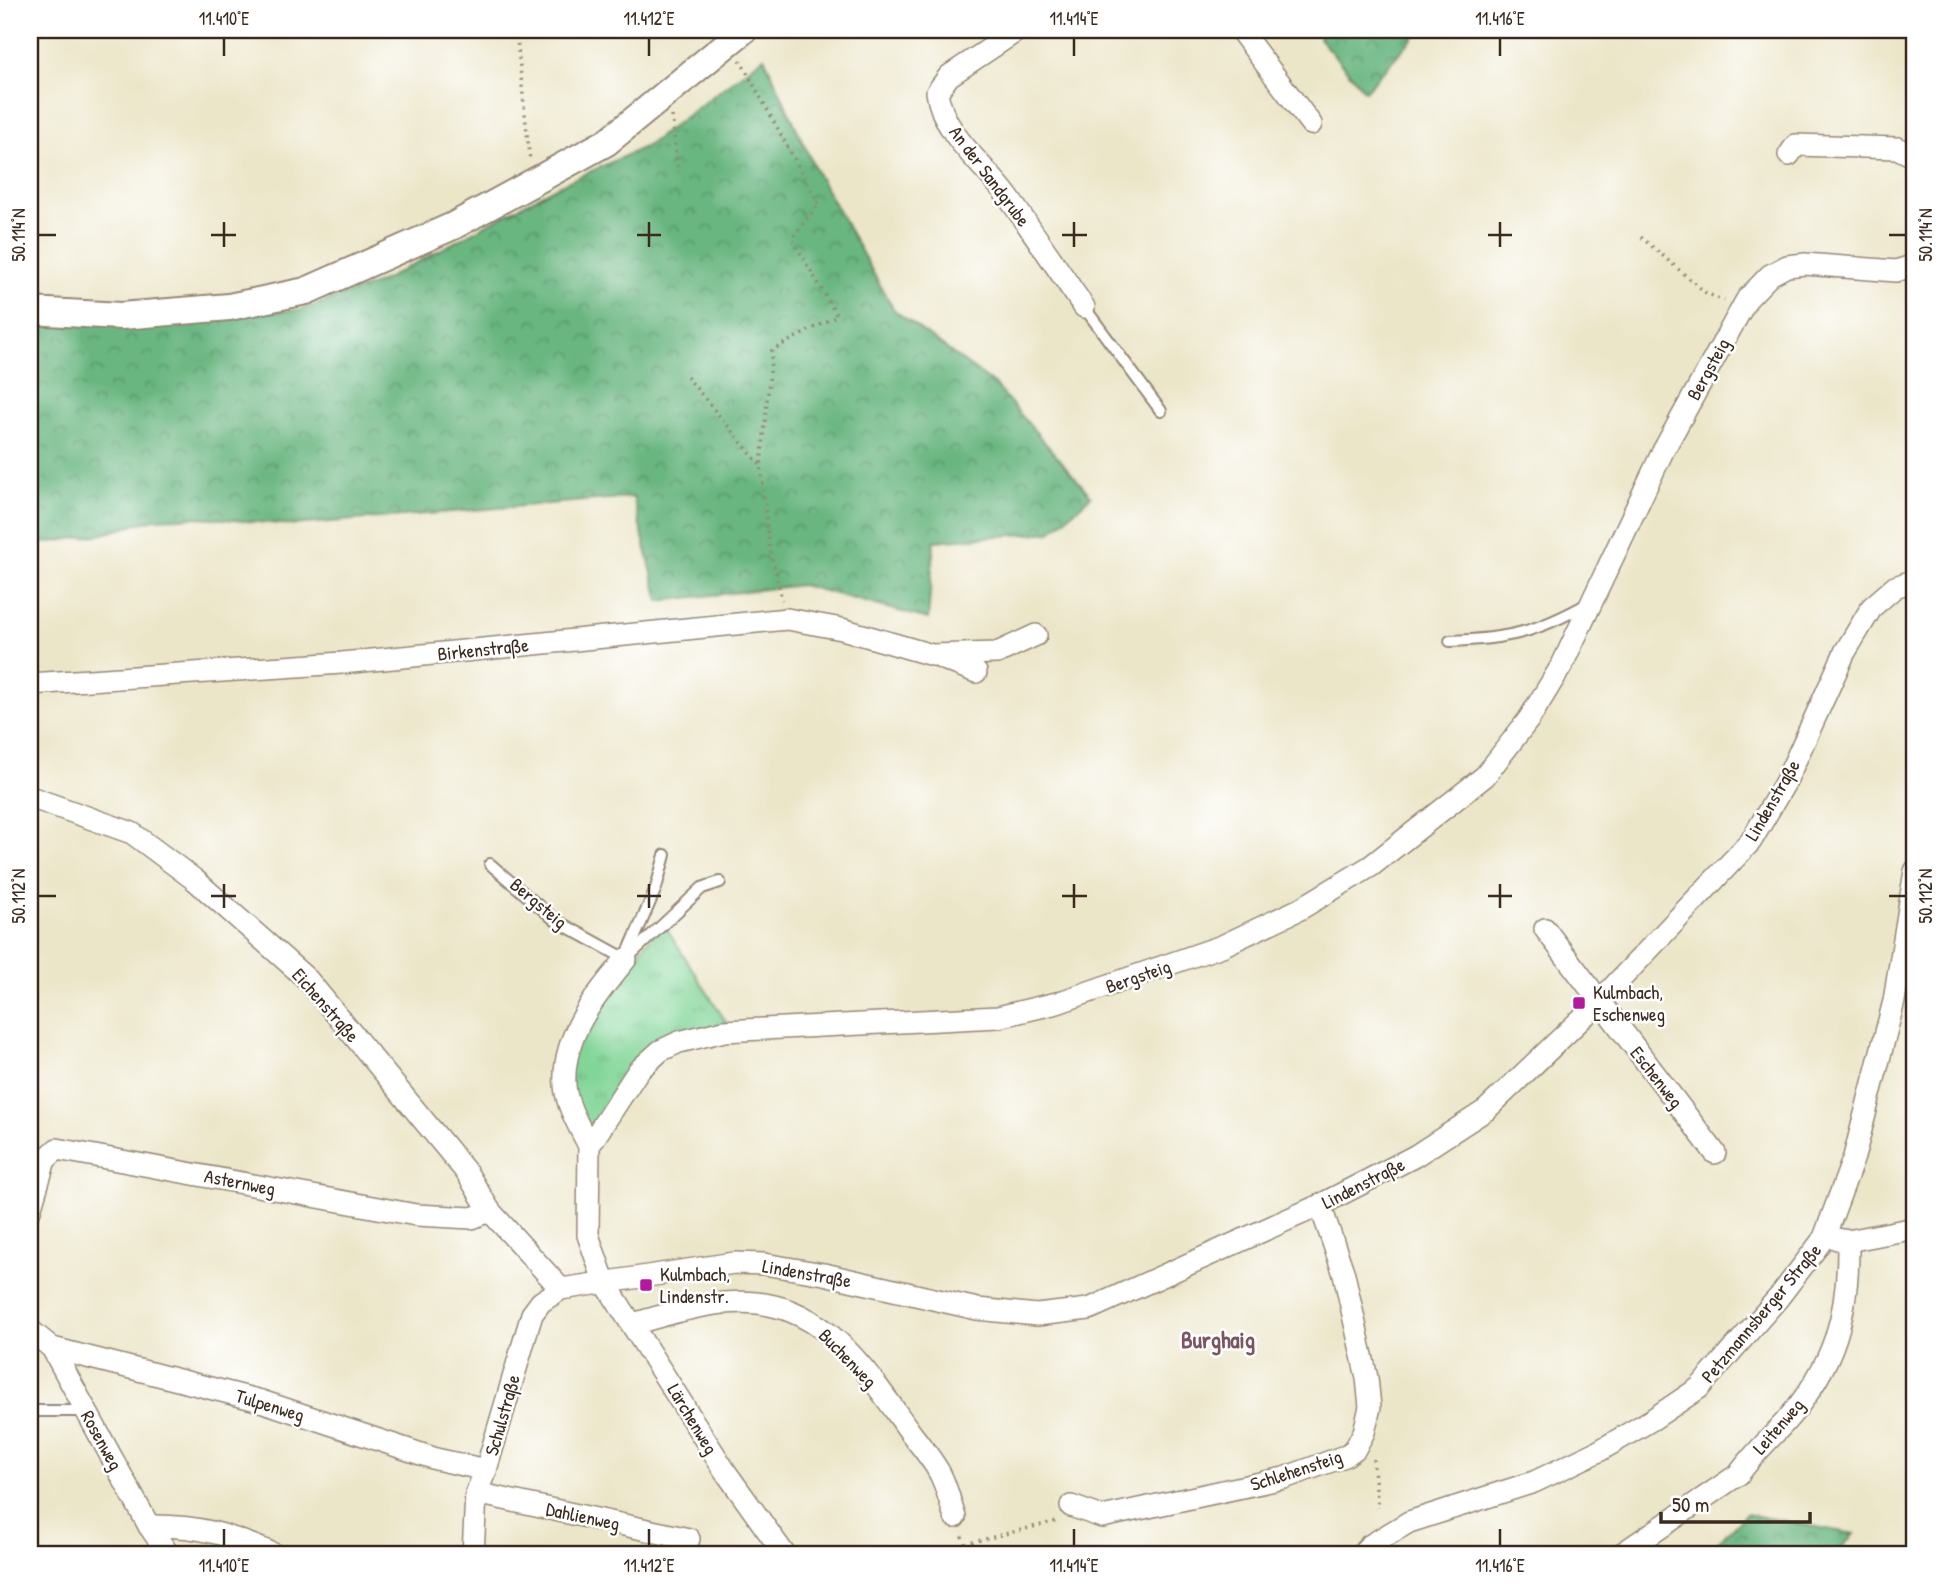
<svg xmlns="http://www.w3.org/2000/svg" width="1945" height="1585" font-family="'Patrick Hand',sans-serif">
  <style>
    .grass { fill: url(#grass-tufts); stroke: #5e805a; stroke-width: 2 }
    .forest { fill: url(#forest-crowns); stroke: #52704f; stroke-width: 2 }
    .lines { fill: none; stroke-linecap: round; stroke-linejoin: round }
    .service-casing { stroke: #948874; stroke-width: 14 }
    .minor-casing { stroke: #948874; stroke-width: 24 }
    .tertiary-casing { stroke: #948874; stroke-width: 30 }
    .path { stroke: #948874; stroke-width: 3.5; stroke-dasharray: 2 5; stroke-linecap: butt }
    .service { stroke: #fff; stroke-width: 10 }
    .minor { stroke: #fff; stroke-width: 21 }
    .tertiary { stroke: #fff; stroke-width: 26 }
    .ticks { fill: none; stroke: #3b2a1e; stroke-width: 2.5 }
    .poi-dot { fill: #b5179e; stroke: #fff; stroke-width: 2.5 }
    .labels { text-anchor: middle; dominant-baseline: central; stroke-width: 5; stroke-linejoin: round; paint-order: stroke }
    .street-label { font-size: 19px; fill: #3b2a1e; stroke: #fff }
    .poi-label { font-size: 19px; fill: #3b2a1e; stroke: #fff; text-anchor: start }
    .quarter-label { font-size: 23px; font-weight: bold; fill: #7c565e; stroke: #fff }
    .neatline { fill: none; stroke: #3b2a1e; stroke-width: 2.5 }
    .ticks-label { font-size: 18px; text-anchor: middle; fill: #3b2a1e }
  </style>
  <defs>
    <pattern id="grass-tufts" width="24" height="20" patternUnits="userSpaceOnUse" patternTransform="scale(1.75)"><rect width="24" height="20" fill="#82d597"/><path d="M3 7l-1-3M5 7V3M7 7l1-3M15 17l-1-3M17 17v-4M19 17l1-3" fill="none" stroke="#71b782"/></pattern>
    <pattern id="forest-crowns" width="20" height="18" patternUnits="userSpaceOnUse" patternTransform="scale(1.75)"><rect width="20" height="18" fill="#69b680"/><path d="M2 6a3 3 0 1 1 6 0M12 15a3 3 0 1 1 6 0" fill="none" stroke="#589468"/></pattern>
  </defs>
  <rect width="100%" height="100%" fill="#fff"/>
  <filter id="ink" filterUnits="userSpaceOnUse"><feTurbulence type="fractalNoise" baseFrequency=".0143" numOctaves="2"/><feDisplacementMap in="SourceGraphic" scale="14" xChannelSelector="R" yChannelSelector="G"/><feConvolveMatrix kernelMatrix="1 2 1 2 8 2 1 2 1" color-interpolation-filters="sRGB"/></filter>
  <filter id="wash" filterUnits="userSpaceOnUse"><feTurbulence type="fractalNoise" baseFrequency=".00686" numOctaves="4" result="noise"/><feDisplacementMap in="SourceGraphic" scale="28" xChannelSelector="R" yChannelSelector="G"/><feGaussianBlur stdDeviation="1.57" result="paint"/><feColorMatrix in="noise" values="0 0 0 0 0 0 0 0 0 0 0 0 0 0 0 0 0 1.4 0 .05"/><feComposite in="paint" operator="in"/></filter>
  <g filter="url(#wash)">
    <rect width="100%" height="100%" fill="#ece6c9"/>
    <!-- grass -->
    <polygon class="grass" points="663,923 731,1030 659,1051 589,1146 565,1087 578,1026"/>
    <!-- forest -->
    <g class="forest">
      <polygon points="1323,30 1420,30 1365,91 1319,38"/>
      <polygon points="764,57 817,173 894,310 995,385 1091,496 1051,532 934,541 928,619 802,585 659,601 633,497 293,525 200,517 155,519 103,534 30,545 30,328 300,310 379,283 554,188 647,146"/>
      <polygon points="1746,1514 1854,1534 1835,1555 1705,1555"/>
    </g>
  </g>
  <g filter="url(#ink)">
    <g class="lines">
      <defs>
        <g id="service">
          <polyline points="1084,307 1161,411"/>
          <path d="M1450 641C1508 639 1537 632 1587 604"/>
          <polyline points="490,864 555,920 626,959"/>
          <polyline points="628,953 656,888 665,855"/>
          <polyline points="626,959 702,888 720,882"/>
          <polyline points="30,1411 86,1411"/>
        </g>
        <g id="minor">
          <path d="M1018 30 949 76 937 92C943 135 983 163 1008 197 1034 233 1059 271 1084 307"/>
          <polyline points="1240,30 1311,124"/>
          <polyline points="1789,155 1796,145 1897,148 1915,157"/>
          <polyline points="941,658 976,672"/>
          <polyline points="30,684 342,663 787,619 842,629 932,655 997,653 1036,635"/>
          <polyline points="30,797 132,833 195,880 307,979 467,1173 490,1211 561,1289"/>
          <polyline points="1545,929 1715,1153"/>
          <path d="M589 1146C580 1128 566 1105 565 1085 562 1035 596 995 626 959"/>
          <polyline points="30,1210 45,1160 57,1149 416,1215 472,1218 490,1211"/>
          <polyline points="1837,1239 1848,1241 1915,1228"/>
          <path d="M633 1324C677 1311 728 1295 774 1306 835 1320 874 1381 908 1429 918 1443 931 1457 939 1472 947 1486 950 1503 955 1517"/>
          <polyline points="30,1330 52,1348 149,1526 169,1555"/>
          <polyline points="52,1348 261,1401 436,1459 486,1470"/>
          <polyline points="476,1493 689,1539"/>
          <polyline points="1071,1506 1102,1517 1284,1478 1345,1456 1355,1449 1364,1432 1370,1407 1367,1378 1344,1274 1320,1205"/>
          <path d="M149 1526C201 1525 229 1535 276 1555"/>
          <polyline points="473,1555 476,1493 486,1470 532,1314 541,1302 561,1289 734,1263 764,1264 824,1274 977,1309 1037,1315 1089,1309 1320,1205 1415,1156 1486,1110 1599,1002 1751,841 1786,781 1845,652 1872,607 1895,587 1915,580"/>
          <polyline points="785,1555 725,1471 604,1281 588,1235 589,1146 638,1071 660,1051 679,1042 724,1031 998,1017 1057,1003 1222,946 1300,909 1371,866 1485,776 1529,719 1562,665 1663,451 1747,299 1770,275 1787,266 1805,264 1896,271 1915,265"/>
          <polyline points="1361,1555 1369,1546 1409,1522 1534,1482 1599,1451 1653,1419 1699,1388 1779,1297 1824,1238 1854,1157 1894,1001 1915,871"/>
          <path d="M1620 1555 1739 1474C1753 1454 1770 1439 1786 1421 1835 1365 1849 1314 1848 1241"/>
        </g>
        <polyline id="tertiary" points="30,311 121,316 229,307 306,291 453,226 607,142 744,30"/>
      </defs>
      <!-- service casing -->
      <use href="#service" class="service-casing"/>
      <!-- minor casing -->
      <use href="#minor" class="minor-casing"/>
      <!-- tertiary casing -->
      <use href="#tertiary" class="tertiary-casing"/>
      <!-- path -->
      <g class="path">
        <polyline points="516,30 530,160"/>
        <polyline points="740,60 819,204 792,238 837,316 772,350 761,466 769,545 782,600"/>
        <polyline points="672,116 678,172"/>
        <polyline points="1641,237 1706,293 1724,301"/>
        <polyline points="687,377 761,466"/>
        <polyline points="1373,1459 1378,1508"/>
        <polyline points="962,1536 968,1555"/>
        <polyline points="965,1544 1057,1521"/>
      </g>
      <!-- service -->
      <use href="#service" class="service"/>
      <!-- minor -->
      <use href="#minor" class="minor"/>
      <!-- tertiary -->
      <use href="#tertiary" class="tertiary"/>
    </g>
  </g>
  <!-- ticks -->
  <path class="ticks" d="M224 38V56M649 38V56M1074 38V56M1500 38V56M224 222V247M649 222V247M1074 222V247M1500 222V247M38 235H56M211 235H236M637 235H661M1062 235H1087M1488 235H1512M1889 235H1906M224 884V908M649 884V908M1074 884V908M1500 884V908M38 896H56M211 896H236M637 896H661M1062 896H1087M1488 896H1512M1889 896H1906M224 1529V1546M649 1529V1546M1074 1529V1546M1500 1529V1546"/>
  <!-- markers -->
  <g class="poi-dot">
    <rect x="1572" y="996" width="14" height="14" rx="3.5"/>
    <rect x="639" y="1278" width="14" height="14" rx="3.5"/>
  </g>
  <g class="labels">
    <!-- street labels -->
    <g class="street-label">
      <text transform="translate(990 176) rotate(53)">An der Sandgrube</text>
      <text transform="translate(1708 369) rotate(-61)">Bergsteig</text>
      <text transform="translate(483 649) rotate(-6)">Birkenstraße</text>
      <text transform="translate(1772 800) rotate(-60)">Lindenstraße</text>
      <text transform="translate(539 903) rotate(40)">Bergsteig</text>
      <text transform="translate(1138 976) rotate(-19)">Bergsteig</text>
      <text transform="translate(326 1005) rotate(49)">Eichenstraße</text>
      <text transform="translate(1657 1077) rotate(52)">Eschenweg</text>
      <text transform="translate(240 1182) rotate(11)">Asternweg</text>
      <text transform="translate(1363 1183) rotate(-27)">Lindenstraße</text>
      <text transform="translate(807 1273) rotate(10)">Lindenstraße</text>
      <text transform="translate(1761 1313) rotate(-50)">Petzmannsberger Straße</text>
      <text transform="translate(848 1358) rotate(46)">Buchenweg</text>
      <text transform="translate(270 1405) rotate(17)">Tulpenweg</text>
      <text transform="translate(502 1415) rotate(-74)">Schulstraße</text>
      <text transform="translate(693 1419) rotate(59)">Lärchenweg</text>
      <text transform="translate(1778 1426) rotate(-49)">Leitenweg</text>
      <text transform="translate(102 1440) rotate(61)">Rosenweg</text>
      <text transform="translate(1296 1470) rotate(-18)">Schlehensteig</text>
      <text transform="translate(583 1516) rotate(12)">Dahlienweg</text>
    </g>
    <!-- poi labels -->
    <g class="poi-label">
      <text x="1593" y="992">Kulmbach,<tspan x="1593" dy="22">Eschenweg</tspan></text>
      <text x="660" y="1274">Kulmbach,<tspan x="660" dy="22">Lindenstr.</tspan></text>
    </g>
    <!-- quarter labels -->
    <g class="quarter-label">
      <text x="1218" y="1339">Burghaig</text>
    </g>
  </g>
  <!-- margin -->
  <rect width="1945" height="1585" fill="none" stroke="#fff" stroke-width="77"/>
  <!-- scale -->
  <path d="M1661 1512v10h149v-10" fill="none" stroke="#3b2a1e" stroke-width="3.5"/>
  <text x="1672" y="1512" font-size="21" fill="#3b2a1e" stroke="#ffffff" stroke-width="5" paint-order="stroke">50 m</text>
  <rect x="38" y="38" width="1868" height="1508" class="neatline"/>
  <g class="ticks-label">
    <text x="224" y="25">11.410°E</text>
    <text x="649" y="25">11.412°E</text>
    <text x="1074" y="25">11.414°E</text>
    <text x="1500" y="25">11.416°E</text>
    <text transform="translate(19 235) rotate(-90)" y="6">50.114°N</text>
    <text transform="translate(1926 235) rotate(-90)" y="6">50.114°N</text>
    <text transform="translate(19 896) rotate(-90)" y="6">50.112°N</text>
    <text transform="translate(1926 896) rotate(-90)" y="6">50.112°N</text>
    <text x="224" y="1572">11.410°E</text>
    <text x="649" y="1572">11.412°E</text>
    <text x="1074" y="1572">11.414°E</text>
    <text x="1500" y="1572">11.416°E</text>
  </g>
</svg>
